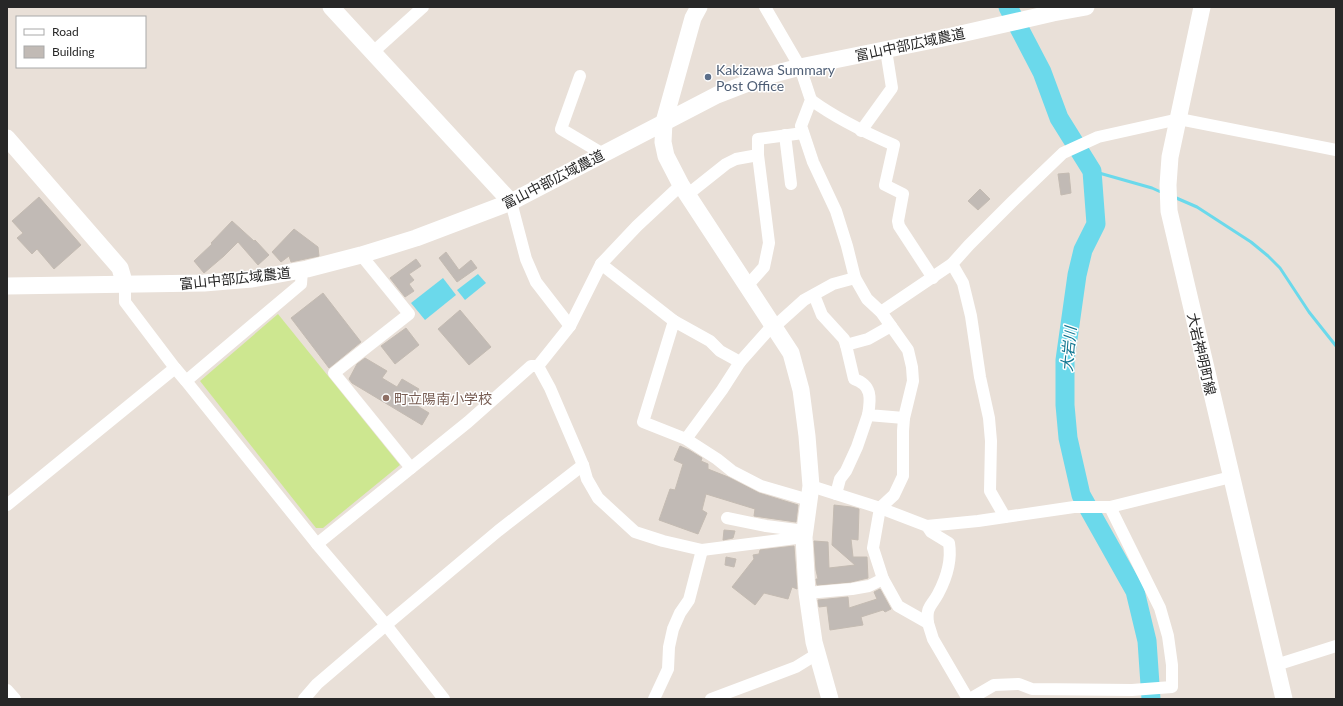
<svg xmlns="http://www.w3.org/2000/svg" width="1343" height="706" font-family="Lato,'Noto Sans JP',sans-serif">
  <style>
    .pitch { fill: #cde790 }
    .water { fill: #6bd9eb }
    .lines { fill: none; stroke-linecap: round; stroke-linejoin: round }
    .stream { stroke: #6bd9eb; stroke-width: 3 }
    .river { stroke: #6bd9eb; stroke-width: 19 }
    .building { fill: #c1bab5; stroke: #c4bbb2 }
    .street { stroke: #fff; stroke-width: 12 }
    .secondary { stroke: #fff; stroke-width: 17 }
    .service-dot { fill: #5c6f8a; stroke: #fff; stroke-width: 1.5 }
    .education-dot { fill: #8d6e63; stroke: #fff; stroke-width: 1.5 }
    .labels { text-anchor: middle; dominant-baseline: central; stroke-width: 3; stroke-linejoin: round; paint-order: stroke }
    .street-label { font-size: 14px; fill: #272727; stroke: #fff }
    .service-label { font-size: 14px; fill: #4e5e75; stroke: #fff; text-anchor: start }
    .education-label { font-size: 14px; fill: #785e54; stroke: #fff; text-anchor: start }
    .water-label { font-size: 15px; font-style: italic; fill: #107691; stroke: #fff }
  </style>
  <rect width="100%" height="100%" fill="#e9e0d8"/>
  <!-- pitch -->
  <polygon class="pitch" points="278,314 400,465 323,528 316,528 200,381"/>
  <!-- water -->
  <g class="water">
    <polygon points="478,274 486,283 465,300 457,290"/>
    <polygon points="443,278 456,295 425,320 411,303"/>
  </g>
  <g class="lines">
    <!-- stream -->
    <g class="stream">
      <polyline points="1092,171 1152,188 1163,193"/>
      <polyline points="1174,197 1197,207 1251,242 1268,256 1280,268 1309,312 1336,346"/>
    </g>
    <!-- river -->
    <polyline class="river" points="1008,7 1042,72 1059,118 1092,171 1096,224 1083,250 1077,275 1065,360 1065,405 1068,438 1081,495 1135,591 1147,641 1151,699"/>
  </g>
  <!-- building -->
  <g class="building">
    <polygon points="1069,173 1071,193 1061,195 1058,174"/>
    <polygon points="980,189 990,199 978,210 968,201"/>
    <polygon points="39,197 81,245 54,269 37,249 32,254 17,238 23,233 12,221"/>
    <polygon points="232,221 254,241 255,240 269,255 258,265 238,242 224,256 204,273 194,261 212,244 211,243"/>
    <polygon points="294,229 318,247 319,256 291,262 289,256 281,262 272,252"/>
    <polygon points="446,252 459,270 471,260 477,268 457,282 439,258"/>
    <polygon points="416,259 421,266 409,274 414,280 409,284 414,291 405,297 390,278"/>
    <polygon points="323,293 361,342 329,368 291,318"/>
    <polygon points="460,310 491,347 469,365 438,329"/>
    <polygon points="406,328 419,345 395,364 381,346"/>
    <polygon points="365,358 387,371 382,378 397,387 402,379 419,389 411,402 429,413 422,425 352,383 349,379 357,364"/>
    <polygon points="680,446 689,450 702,458 701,461 708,464 708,469 728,477 759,493 798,505 796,522 754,516 755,509 706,494 702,510 707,513 698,534 659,520 670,489 675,490 683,464 674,460"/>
    <polygon points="834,505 851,507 859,509 858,540 851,539 853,557 867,557 868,578 851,582 817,585 816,579 818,579 816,570 814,541 828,542 829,568 855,565 832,545"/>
    <polygon points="724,530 735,531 733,538 723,540"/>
    <polygon points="794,546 797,589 792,587 788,599 764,593 755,605 732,587 754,559 753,555 759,554 760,550"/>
    <polygon points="726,557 736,559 734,567 725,565"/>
    <polygon points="880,589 891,609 885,612 883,610 861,617 863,625 830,630 827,606 819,607 818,600 848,597 849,608 877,599 874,592"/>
  </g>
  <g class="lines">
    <!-- street -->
    <g class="street">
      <polyline points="765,7 800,67 811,100 801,126 813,162 836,211 847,246 855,278 867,299 881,312 908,350 912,367 913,381 904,418 903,431 903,476 894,495 880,508 873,548 883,579 898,606 928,623 933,639 968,699"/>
      <polyline points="372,53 423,7"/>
      <polyline points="580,76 561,129 603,154"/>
      <path d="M811 100C837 119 864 132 894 145L885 185 903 194 898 221 899 226 933 278"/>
      <polyline points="861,131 892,88 886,50"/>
      <polyline points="785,135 791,184"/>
      <polyline points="681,185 637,226 601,264 570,326 538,366 550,388 583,465 587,479 598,498 635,532 663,541 702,550 804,537"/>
      <polyline points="687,195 726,164 736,159 758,155 758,139 803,133"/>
      <polyline points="511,202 526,259 536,282 570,326"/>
      <polyline points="361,255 409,314 334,373 411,468"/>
      <polyline points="601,264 674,321"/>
      <polyline points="952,264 963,283 971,316 980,377 989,418 991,441 990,491 1005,517"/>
      <polyline points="125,285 125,302 175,368 186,381 317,544 386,625 444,699"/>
      <polyline points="747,286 764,267 769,243 758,155"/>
      <polyline points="814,295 822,315 844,339 846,345 868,339 891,326"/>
      <polyline points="881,312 952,264 969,245 1012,202 1063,153 1098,137 1179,119 1336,150"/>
      <polyline points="774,327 804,300 833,284 855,278"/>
      <path d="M846 345 854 379C872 385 871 398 868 415L904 418"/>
      <polyline points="740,362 773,325"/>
      <polyline points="186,381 301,284 302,270"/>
      <polyline points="686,439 722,390 740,362 720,351 710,341 674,321 643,422 686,439 717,459 732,471 761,486 809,500"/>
      <polyline points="811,486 880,508 927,526 978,521 1074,507 1110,507 1231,477"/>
      <polyline points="836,494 840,479 846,471 857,447 868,415"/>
      <polyline points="7,505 175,368"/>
      <polyline points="727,518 766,526 805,531"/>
      <path d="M927 526 931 532 949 543C952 561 946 579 938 594 931 607 926 606 928 623"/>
      <polyline points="317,544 468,422 531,366 538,366"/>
      <polyline points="807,593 852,589 869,586 883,579"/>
      <polyline points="1276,665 1336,646"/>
      <polyline points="7,690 15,699"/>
      <polyline points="304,699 317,684 386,625 498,531 583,465"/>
      <polyline points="654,699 668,669 669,647 673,629 680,613 689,600 702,550"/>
      <polyline points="711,699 796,667 817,654"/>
      <polyline points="970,699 994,685 1019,684 1032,689 1132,690 1172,687 1172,665 1168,636 1160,608 1110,507"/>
    </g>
    <!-- secondary -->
    <g class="secondary">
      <polyline points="331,7 511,202"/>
      <polyline points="699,7 693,18 664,122 663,142 666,156 681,185 791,353 801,390 807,436 811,486 804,537 807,593 814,642 830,699"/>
      <polyline points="1202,7 1170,157 1168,185 1169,211 1284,699"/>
      <polyline points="7,138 120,268 125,285"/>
      <polyline points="7,286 204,283 252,279 307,269 361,255 416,238 511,202 717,95 766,76 800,67 943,38 1053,13 1086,7"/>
    </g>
  </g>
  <!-- markers -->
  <circle class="service-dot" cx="708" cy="77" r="4"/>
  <circle class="education-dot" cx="386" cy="398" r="4"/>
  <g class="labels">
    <!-- street labels -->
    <g class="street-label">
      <text transform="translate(910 44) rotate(-12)">富山中部広域農道</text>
      <text transform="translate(553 179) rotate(-27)">富山中部広域農道</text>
      <text transform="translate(235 278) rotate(-6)">富山中部広域農道</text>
      <text transform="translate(1202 354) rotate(77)">大岩神明町線</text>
    </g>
    <!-- service labels -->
    <g class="service-label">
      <text x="716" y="69">Kakizawa Summary<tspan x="716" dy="16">Post Office</tspan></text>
    </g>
    <!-- education labels -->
    <g class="education-label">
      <text x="394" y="398">町立陽南小学校</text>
    </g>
    <!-- water labels -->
    <g class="water-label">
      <text transform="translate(1068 349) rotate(-85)">大岩川</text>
    </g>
  </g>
  <!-- border -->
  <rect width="1343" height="706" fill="none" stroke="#272727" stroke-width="16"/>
  <!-- legend -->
  <rect x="16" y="16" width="130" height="52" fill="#ffffff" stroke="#a9a9a9"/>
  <rect x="24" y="29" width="20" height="6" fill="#ffffff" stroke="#a9a9a9"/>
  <text x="52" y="36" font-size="12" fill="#272727">Road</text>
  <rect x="24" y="46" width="20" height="12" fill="#c1bab5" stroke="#a9a9a9"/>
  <text x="52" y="56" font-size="12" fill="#272727">Building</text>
</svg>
